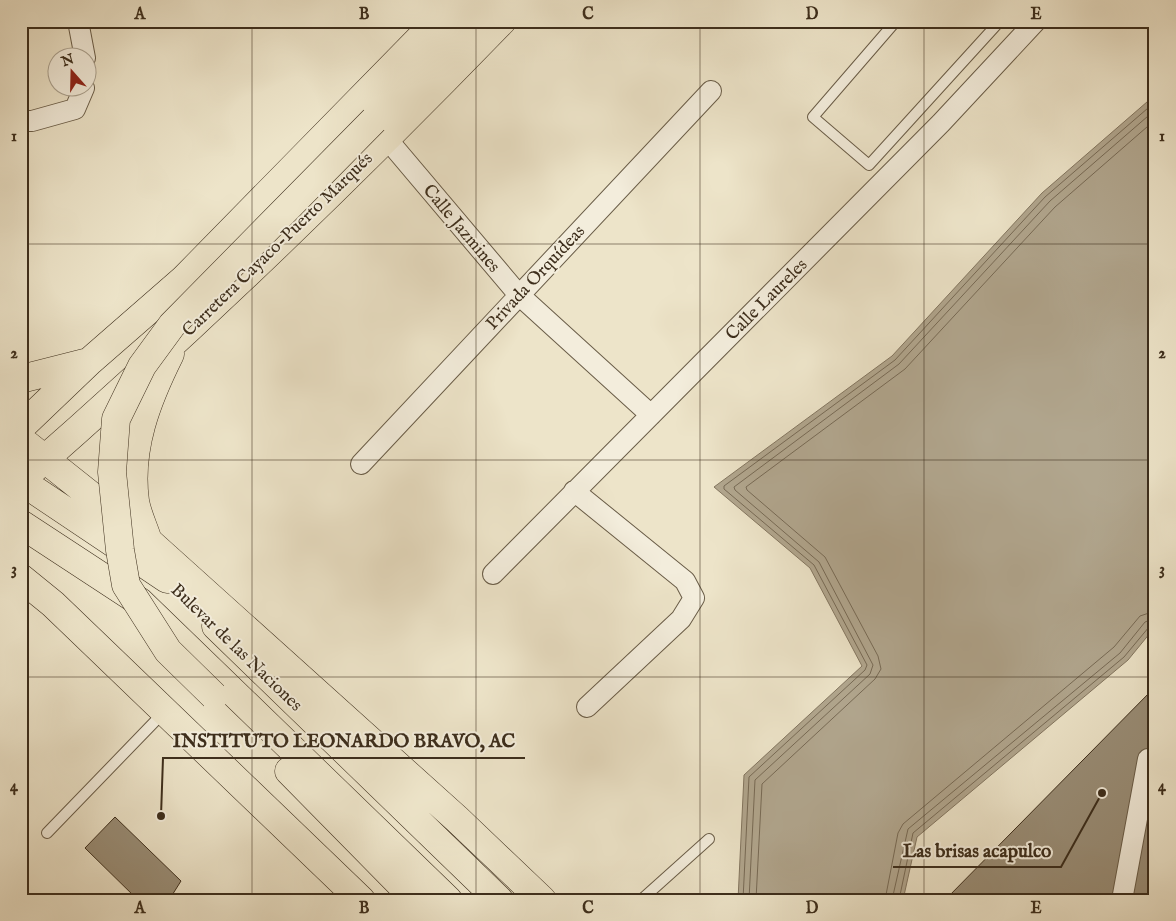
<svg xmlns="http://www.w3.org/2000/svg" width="1176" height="921" font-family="'IM FELL English',serif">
  <rect width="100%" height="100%" fill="#ede4c9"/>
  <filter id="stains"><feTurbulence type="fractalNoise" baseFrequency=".004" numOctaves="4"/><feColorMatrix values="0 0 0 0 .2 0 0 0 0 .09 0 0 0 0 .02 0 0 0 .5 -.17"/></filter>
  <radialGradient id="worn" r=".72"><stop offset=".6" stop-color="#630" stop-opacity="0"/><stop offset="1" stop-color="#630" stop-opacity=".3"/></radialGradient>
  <!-- water -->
  <path fill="#b1a68e" stroke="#837660" d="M 1155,95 L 1155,627 L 1128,660 L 917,837 L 903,900 L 738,900 L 744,775 L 862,666 L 810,568 L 714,487 L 892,356 L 1042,193 Z"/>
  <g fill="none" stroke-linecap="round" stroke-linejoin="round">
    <!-- shore -->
    <path stroke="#776a55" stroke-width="1" d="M 743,900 L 749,777 L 865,670 L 867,665 L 814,565 L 724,489 L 724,486 L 895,360 L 1045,197 L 1155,102
      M 749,900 L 755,780 L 870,674 L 873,665 L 819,562 L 735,490 L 734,487 L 899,364 L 1050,201 L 1155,110
      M 756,900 L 762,784 L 875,679 L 881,669 L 878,656 L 825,557 L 747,490 L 746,487 L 905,369 L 1055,207 L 1155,120
      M 885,900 L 898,833 L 903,824 L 1114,647 L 1140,616 L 1155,611
      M 892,900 L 908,829 L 1120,653 L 1145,622 L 1155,618
      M 899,900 L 913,833 L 1124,657 L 1149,627 L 1155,625"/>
  </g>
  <!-- building -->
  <path fill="#998d76" stroke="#3d2e1c" d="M 1155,687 L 1155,900 L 945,900 Z
    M 115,817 L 181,881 L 169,900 L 138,900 L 85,848 Z"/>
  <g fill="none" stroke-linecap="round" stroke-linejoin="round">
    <defs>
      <path id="lane" d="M 896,21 L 813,117 L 869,165 L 1000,21
        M 47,833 L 164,712
        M 641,900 L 709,839"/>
      <path id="street" d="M 78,21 L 85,58
        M 21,121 L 32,121 L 75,109 L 84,88
        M 387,139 L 518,294 L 651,415
        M 361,464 L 711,91
        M 574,491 L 685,581 L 694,598 L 681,619 L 587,707
        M 493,574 L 941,123 L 1036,21
        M 1122,900 L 1148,759 L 1155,760"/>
      <path id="primary" d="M 374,120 L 472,21
        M 21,379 L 88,362
        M 21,427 L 90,361 L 184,279 L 437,21
        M 21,440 L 148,541 L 457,819 L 542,900
        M 21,480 C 188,334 348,180 502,21
        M 21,481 L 167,579
        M 21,524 L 140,602 L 448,900
        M 148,541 C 144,528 137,514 135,501 C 128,448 147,400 170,354
        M 21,578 L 53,604 L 361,900
        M 216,626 L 499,900
        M 289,771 L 416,900"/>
    </defs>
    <!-- lane casing -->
    <use href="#lane" stroke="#695c47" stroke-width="12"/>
    <!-- street casing -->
    <use href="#street" stroke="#695c47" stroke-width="22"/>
    <!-- primary casing -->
    <use href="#primary" stroke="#3d2e1c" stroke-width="29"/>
    <!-- lane -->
    <use href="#lane" stroke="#f3eddc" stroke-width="10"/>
    <!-- street -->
    <use href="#street" stroke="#f3eddc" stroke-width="20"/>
    <!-- primary -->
    <use href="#primary" stroke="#ede4c9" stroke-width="28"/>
    <defs>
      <path id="primary-bridge" d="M 214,696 L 168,651 L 126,585 L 120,550 L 112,472 L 116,419 L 142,366 L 172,325 L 374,120"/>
    </defs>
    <!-- primary-bridge casing -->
    <use href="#primary-bridge" stroke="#3d2e1c" stroke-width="29" stroke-linecap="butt"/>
    <!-- primary-bridge -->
    <use href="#primary-bridge" stroke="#ede4c9" stroke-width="28"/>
  </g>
  <!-- grid -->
  <path fill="none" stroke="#3d2e1c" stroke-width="1" stroke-opacity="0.55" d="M 252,21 L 252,900M 476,21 L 476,900M 700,21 L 700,900M 924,21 L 924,900M 21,244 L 1155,244M 21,460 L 1155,460M 21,677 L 1155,677"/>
  <g text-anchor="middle" stroke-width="4" stroke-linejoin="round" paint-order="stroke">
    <!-- street labels -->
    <g font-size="18" fill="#3d2e1c" stroke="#f3eddc">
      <text transform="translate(462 228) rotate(50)" y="6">Calle Jazmines</text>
      <text transform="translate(277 244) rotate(-44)" y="6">Carretera Cayaco-Puerto Marqués</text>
      <text transform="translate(535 277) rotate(-47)" y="6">Privada Orquídeas</text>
      <text transform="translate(766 299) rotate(-45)" y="6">Calle Laureles</text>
      <text transform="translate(237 647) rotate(44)" y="6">Bulevar de las Naciones</text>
    </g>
  </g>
  <!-- callouts -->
  <path fill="none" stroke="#3d2e1c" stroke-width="2" d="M161 816L163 758H525M1102 793L1061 867H893"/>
  <g fill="#3d2e1c" stroke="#f3eddc" stroke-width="2">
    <circle cx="161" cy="816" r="5"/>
    <circle cx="1102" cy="793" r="5"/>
  </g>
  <g font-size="19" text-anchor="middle" font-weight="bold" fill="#3d2e1c" stroke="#f3eddc" stroke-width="4" stroke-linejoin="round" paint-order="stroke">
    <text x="344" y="747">INSTITUTO LEONARDO BRAVO, AC</text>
    <text x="977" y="857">Las brisas acapulco</text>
  </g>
  <!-- margin -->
  <rect width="1176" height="921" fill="none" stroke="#ede4c9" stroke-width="55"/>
  <!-- north arrow -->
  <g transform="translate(72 72) rotate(340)"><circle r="24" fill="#f3eddc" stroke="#aaa18f"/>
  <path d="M0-4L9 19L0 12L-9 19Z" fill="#8f2418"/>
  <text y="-8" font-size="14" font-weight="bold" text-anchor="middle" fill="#3d2e1c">N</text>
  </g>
  <rect x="28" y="28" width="1120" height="866" fill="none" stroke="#3d2e1c" stroke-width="2"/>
  <g font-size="16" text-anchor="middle" font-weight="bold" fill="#3d2e1c">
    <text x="140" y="19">A</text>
    <text x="364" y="19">B</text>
    <text x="588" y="19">C</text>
    <text x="812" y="19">D</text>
    <text x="1036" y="19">E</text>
    <text x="14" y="141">1</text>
    <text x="1162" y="141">1</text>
    <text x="14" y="358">2</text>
    <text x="1162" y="358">2</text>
    <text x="14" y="574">3</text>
    <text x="1162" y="574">3</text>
    <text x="14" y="791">4</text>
    <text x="1162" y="791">4</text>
    <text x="140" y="913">A</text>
    <text x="364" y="913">B</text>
    <text x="588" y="913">C</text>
    <text x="812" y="913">D</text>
    <text x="1036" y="913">E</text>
  </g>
  <rect width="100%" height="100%" filter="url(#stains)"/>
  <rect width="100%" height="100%" fill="url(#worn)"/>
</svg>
